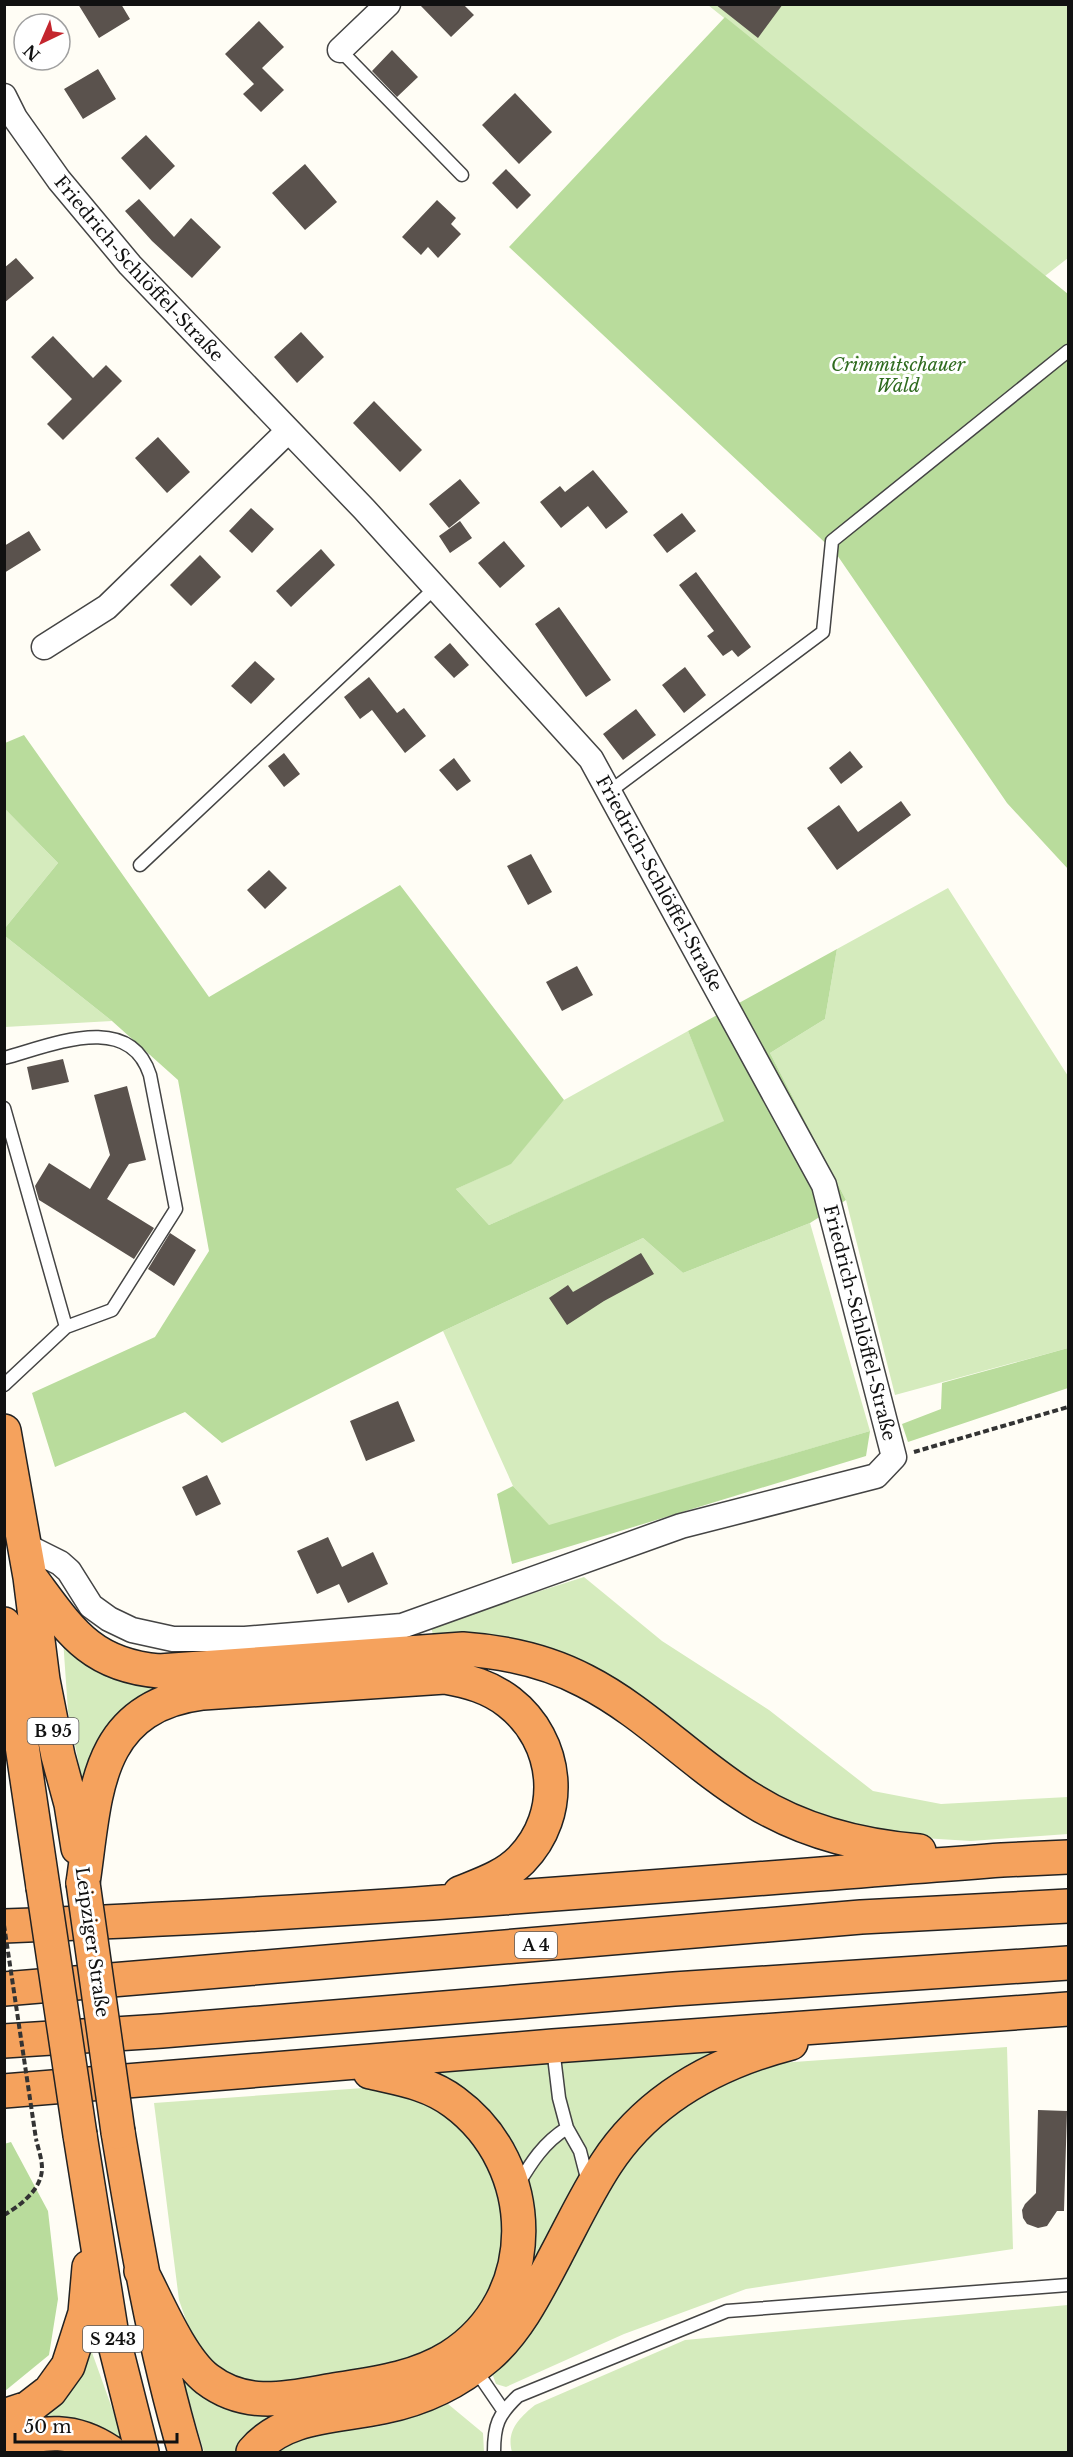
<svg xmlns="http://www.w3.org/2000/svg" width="1073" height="2457" font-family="'Libre Baskerville',serif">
  <rect width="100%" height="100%" fill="#fffdf5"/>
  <!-- green -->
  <path fill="#d5ebbd" d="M 708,5 L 1068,5 L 1068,258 L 1045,276 Z
    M 5,809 L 58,863 L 5,928 Z
    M 948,888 L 1068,1076 L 1068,1348 L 895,1395 L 846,1200 L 770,1053 L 825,1019 L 837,949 Z
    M 5,936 L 112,1021 L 5,1027 Z
    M 688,1031 L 725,1121 L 489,1225 L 456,1189 L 511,1163 L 564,1100 Z
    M 810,1223 L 870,1431 L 549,1526 L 513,1486 L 443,1331 L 643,1238 L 683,1273 Z
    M 584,1577 L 662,1641 L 769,1710 L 873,1791 L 941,1804 L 1068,1797 L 1068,1834 L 971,1841 L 874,1835 L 804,1813 L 736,1773 L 608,1675 L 518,1640 L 433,1635 L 431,1626 Z
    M 63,1639 L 163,1683 L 87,1782 L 82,1779 L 68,1711 Z
    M 718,2043 L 721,2052 L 533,2271 L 528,2270 L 532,2197 L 515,2145 L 467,2092 L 429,2076 L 429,2067 Z
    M 1007,2047 L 1013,2249 L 746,2289 L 624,2334 L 506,2387 L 496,2384 L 492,2373 L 512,2353 L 550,2302 L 595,2211 L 636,2148 L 677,2107 L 738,2066 Z
    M 392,2086 L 435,2099 L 499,2170 L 509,2251 L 474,2321 L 436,2350 L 394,2367 L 282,2388 L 227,2377 L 195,2346 L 179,2300 L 154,2103 Z
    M 1068,2305 L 1068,2452 L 512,2452 C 506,2431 519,2418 535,2405 L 685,2340 Z
    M 90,2347 L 126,2447 L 31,2418 Z
    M 182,2377 L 294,2411 L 242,2452 L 204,2452 Z
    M 448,2404 L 483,2433 L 484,2452 L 278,2452 C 308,2427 354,2433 390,2424 C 410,2419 429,2411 448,2404 Z"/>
  <!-- forest -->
  <path fill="#b9dc9c" d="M 725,17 L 1068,294 L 1068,869 L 1007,803 L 835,552 L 509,247 Z
    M 24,735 L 209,997 L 400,885 L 564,1100 L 511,1164 L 456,1189 L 489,1225 L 724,1121 L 688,1031 L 837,949 L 825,1019 L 770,1053 L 846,1200 L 810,1223 L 683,1273 L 643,1238 L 443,1331 L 222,1443 L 185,1412 L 55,1467 L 32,1393 L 155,1337 L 209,1251 L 178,1080 L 112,1021 L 5,936 L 5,928 L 58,863 L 5,809 L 5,743 Z
    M 1068,1348 L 1068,1388 L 908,1442 L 902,1424 L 941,1409 L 942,1383 Z
    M 870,1431 L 866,1456 L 512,1564 L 497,1494 L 513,1486 L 549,1525 Z
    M 11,2142 L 48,2211 L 58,2299 L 49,2355 L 5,2391 L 4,2144 Z"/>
  <!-- building -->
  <path fill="#5a524d" d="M 78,4 L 121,4 L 130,19 L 99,38 Z
    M 419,4 L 463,4 L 474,15 L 451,37 Z
    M 715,4 L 783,4 L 758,38 Z
    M 259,21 L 284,47 L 262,68 L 284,90 L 261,112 L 243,94 L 254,84 L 225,54 Z
    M 392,50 L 418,77 L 397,97 L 372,71 Z
    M 98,69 L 116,99 L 83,119 L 64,89 Z
    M 515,93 L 552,132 L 519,164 L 482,125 Z
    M 146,135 L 175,166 L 150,190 L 121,158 Z
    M 305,164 L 337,202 L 305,230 L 272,193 Z
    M 506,169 L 531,195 L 517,209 L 492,183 Z
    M 139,199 L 174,237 L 191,218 L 221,247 L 192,278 L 152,241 L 125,211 Z
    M 437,200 L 456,218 L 451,224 L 461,234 L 438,258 L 428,247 L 421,255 L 402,237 Z
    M 16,258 L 34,278 L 4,303 L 4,268 Z
    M 301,332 L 324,357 L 297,383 L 274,357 Z
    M 53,336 L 93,378 L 106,365 L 122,381 L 63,440 L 47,424 L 72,399 L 31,357 Z
    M 374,401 L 422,450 L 400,472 L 353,423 Z
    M 158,437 L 190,472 L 167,493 L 135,458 Z
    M 593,470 L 628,512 L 606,529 L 588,506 L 561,528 L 540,502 L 560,486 L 565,492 Z
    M 460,479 L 480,503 L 449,528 L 429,504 Z
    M 251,508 L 274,529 L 252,553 L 229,531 Z
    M 682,513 L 696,531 L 667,553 L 653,535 Z
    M 460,521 L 472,538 L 450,553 L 439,536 Z
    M 29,531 L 41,550 L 4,573 L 4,546 Z
    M 504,541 L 525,566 L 500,588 L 478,563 Z
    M 321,549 L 335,565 L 291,607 L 276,591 Z
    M 200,555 L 221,577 L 191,606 L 170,585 Z
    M 696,572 L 751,647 L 738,657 L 732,650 L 723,656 L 707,636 L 714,631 L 679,585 Z
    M 559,607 L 611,680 L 586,697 L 535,624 Z
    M 450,643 L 469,665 L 454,678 L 434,657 Z
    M 255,661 L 275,679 L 251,704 L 231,686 Z
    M 685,667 L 706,695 L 684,713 L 662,685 Z
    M 369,677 L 397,713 L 404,708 L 426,736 L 405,753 L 372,710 L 360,719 L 344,697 Z
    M 636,709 L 656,735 L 623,760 L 603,734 Z
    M 850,751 L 863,767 L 841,784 L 829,768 Z
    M 284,753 L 300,774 L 284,787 L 268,766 Z
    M 454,758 L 471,781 L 457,791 L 439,770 Z
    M 901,801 L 911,815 L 837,870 L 807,828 L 839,805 L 858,832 Z
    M 531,854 L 552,892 L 528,905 L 507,866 Z
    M 269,870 L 287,888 L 265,909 L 247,890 Z
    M 577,966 L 593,995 L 562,1011 L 546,982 Z
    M 63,1059 L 69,1082 L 32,1090 L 27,1067 Z
    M 127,1086 L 146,1160 L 129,1164 L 107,1199 L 154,1228 L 134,1259 L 39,1200 L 35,1186 L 49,1163 L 90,1189 L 110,1155 L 94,1095 Z
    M 170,1233 L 196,1250 L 174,1286 L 148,1269 Z
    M 641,1253 L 654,1274 L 604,1301 L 567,1325 L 549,1298 L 568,1285 L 573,1292 Z
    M 398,1401 L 415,1441 L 366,1461 L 350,1421 Z
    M 207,1475 L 221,1504 L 196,1516 L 182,1487 Z
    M 328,1537 L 342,1567 L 373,1552 L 388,1584 L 348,1603 L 339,1584 L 317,1594 L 297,1551 Z
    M 1038,2110 L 1067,2111 L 1064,2211 L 1057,2211 L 1047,2226 L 1038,2228 L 1027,2224 L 1023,2218 L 1022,2210 L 1025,2204 L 1036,2193 Z"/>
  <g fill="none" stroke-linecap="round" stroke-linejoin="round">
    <defs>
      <path id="lane" d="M 340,50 L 462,175
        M 609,792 L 823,632 L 832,541 L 1068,351
        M 140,865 L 435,588
        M 4,1058 C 50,1046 129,1010 150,1075 L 176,1209 L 112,1310 L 66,1327
        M 4,1108 L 66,1327 L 4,1385
        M 567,2128 L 580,2151 L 588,2182
        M 517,2186 C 531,2163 543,2143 567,2128 L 559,2098 L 553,2048
        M 475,2369 L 503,2410
        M 494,2452 C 494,2425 498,2415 518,2396 L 727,2311 L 1068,2285"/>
      <g id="street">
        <path d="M 340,50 L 388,4"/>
        <path id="s1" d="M 4,96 L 15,118 L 59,180 L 130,265 L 364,509 L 591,759 L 824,1185 L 894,1457 L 876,1476 L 681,1526 L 402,1626 L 245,1639 L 173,1639 L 132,1630 L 109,1619 L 91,1606 L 69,1571 L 60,1563 L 24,1545"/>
        <path d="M 44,647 L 107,607 L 288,431"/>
      </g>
      <path id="highway" d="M 4,1431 L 30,1577 L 43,1680 L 58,1756 L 71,1804 L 78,1848
        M 30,1577 C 69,1629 89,1665 159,1671 L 463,1649 C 506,1652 547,1661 585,1681 C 646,1712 694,1765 752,1800 C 803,1832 860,1846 919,1851
        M 4,1624 L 43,1887
        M 83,1883 C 96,1796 93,1707 203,1693 L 445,1677 C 468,1681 490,1687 509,1702 C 559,1741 566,1814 521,1860 C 504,1877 482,1884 460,1893
        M 4,1926 C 337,1914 670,1885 1002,1860 L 1068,1857
        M 4,1989 L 861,1917 L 1068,1906
        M 4,2041 L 162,2031 L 674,1989 L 1068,1963
        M 4,2091 L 553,2046 L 1068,2009
        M 118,2132 C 136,2240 154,2347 185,2452
        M 80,2135 L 111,2329 L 142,2452
        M 141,2271 C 157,2301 180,2358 207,2379 C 245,2408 284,2399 328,2391 C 370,2384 413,2380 450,2357 C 542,2299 540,2165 454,2102 C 429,2083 400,2079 370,2072
        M 4,2416 L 28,2408 L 50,2391 L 68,2366 L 85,2313 L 89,2267
        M 4,2441 C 45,2432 73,2427 110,2452
        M 253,2452 C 285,2414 338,2417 383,2407 C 422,2399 457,2383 488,2356 C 518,2330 537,2291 556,2255 C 572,2225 587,2193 606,2164 C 649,2098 718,2062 791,2043"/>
    </defs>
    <!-- lane casing -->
    <use href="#lane" stroke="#444" stroke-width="15"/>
    <!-- street casing -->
    <use href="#street" stroke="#444" stroke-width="27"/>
    <!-- highway casing -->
    <use href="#highway" stroke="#222" stroke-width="36"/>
    <!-- path -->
    <path stroke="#333" stroke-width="4" stroke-dasharray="6 3" stroke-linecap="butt" d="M 914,1452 L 1068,1407
      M 4,2215 C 21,2205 42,2189 42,2168 C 42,2159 38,2148 36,2139"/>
    <!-- lane -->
    <use href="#lane" stroke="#fff" stroke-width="12"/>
    <!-- street -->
    <use href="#street" stroke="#fff" stroke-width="24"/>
    <!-- highway -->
    <use href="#highway" stroke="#f5a25d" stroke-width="33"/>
    <defs>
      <path id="highway-bridge" d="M 83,1883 L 118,2132
        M 43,1887 L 80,2135"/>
    </defs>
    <!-- highway-bridge casing -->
    <use href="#highway-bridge" stroke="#222" stroke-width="36" stroke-linecap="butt"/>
    <!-- path-bridge -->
    <path stroke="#333" stroke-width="4" stroke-dasharray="6 3" stroke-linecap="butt" d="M 4,1925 L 36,2139"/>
    <!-- highway-bridge -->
    <use href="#highway-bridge" stroke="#f5a25d" stroke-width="33"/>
  </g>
  <g text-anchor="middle" stroke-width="6" stroke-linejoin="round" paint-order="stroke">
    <!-- shield labels -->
    <g fill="#fff" stroke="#585858" stroke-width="1.5">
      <rect x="27.5" y="1718" width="51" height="26" rx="4.5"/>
      <rect x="515" y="1932" width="42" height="26" rx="4.5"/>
      <rect x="83" y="2326" width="60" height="26" rx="4.5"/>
    </g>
    <g font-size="16" font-weight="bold" fill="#111">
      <text x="53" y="1737">B 95</text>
      <text x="536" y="1951">A 4</text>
      <text x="113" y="2345">S 243</text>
    </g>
    <!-- street labels -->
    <g font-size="18" fill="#111" stroke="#fff">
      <text dy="6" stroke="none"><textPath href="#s1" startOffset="220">Friedrich-Schlöffel-Straße</textPath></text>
      <text dy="6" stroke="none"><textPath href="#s1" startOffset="1029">Friedrich-Schlöffel-Straße</textPath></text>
      <text dy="6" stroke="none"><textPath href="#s1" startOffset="1515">Friedrich-Schlöffel-Straße</textPath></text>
      <text transform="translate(92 1942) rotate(82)" y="6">Leipziger Straße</text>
    </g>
    <!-- park labels -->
    <g font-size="18" font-style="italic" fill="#2f6b1f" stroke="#fff">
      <text x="898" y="371">Crimmitschauer<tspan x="898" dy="21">Wald</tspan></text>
    </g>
  </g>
  <!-- border -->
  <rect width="1073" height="2457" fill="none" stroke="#111111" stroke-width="12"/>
  <!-- north arrow -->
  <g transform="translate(42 42) rotate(224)"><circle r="28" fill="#ffffff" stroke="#a0a0a0" stroke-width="1.5"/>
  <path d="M0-4.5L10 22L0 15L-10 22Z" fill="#c4262e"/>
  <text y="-9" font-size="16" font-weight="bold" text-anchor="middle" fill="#111111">N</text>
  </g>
  <!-- scale -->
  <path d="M15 2433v9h162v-9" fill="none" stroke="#111111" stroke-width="3"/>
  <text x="24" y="2433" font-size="18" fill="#111111" stroke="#ffffff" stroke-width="4.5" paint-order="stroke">50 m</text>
</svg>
